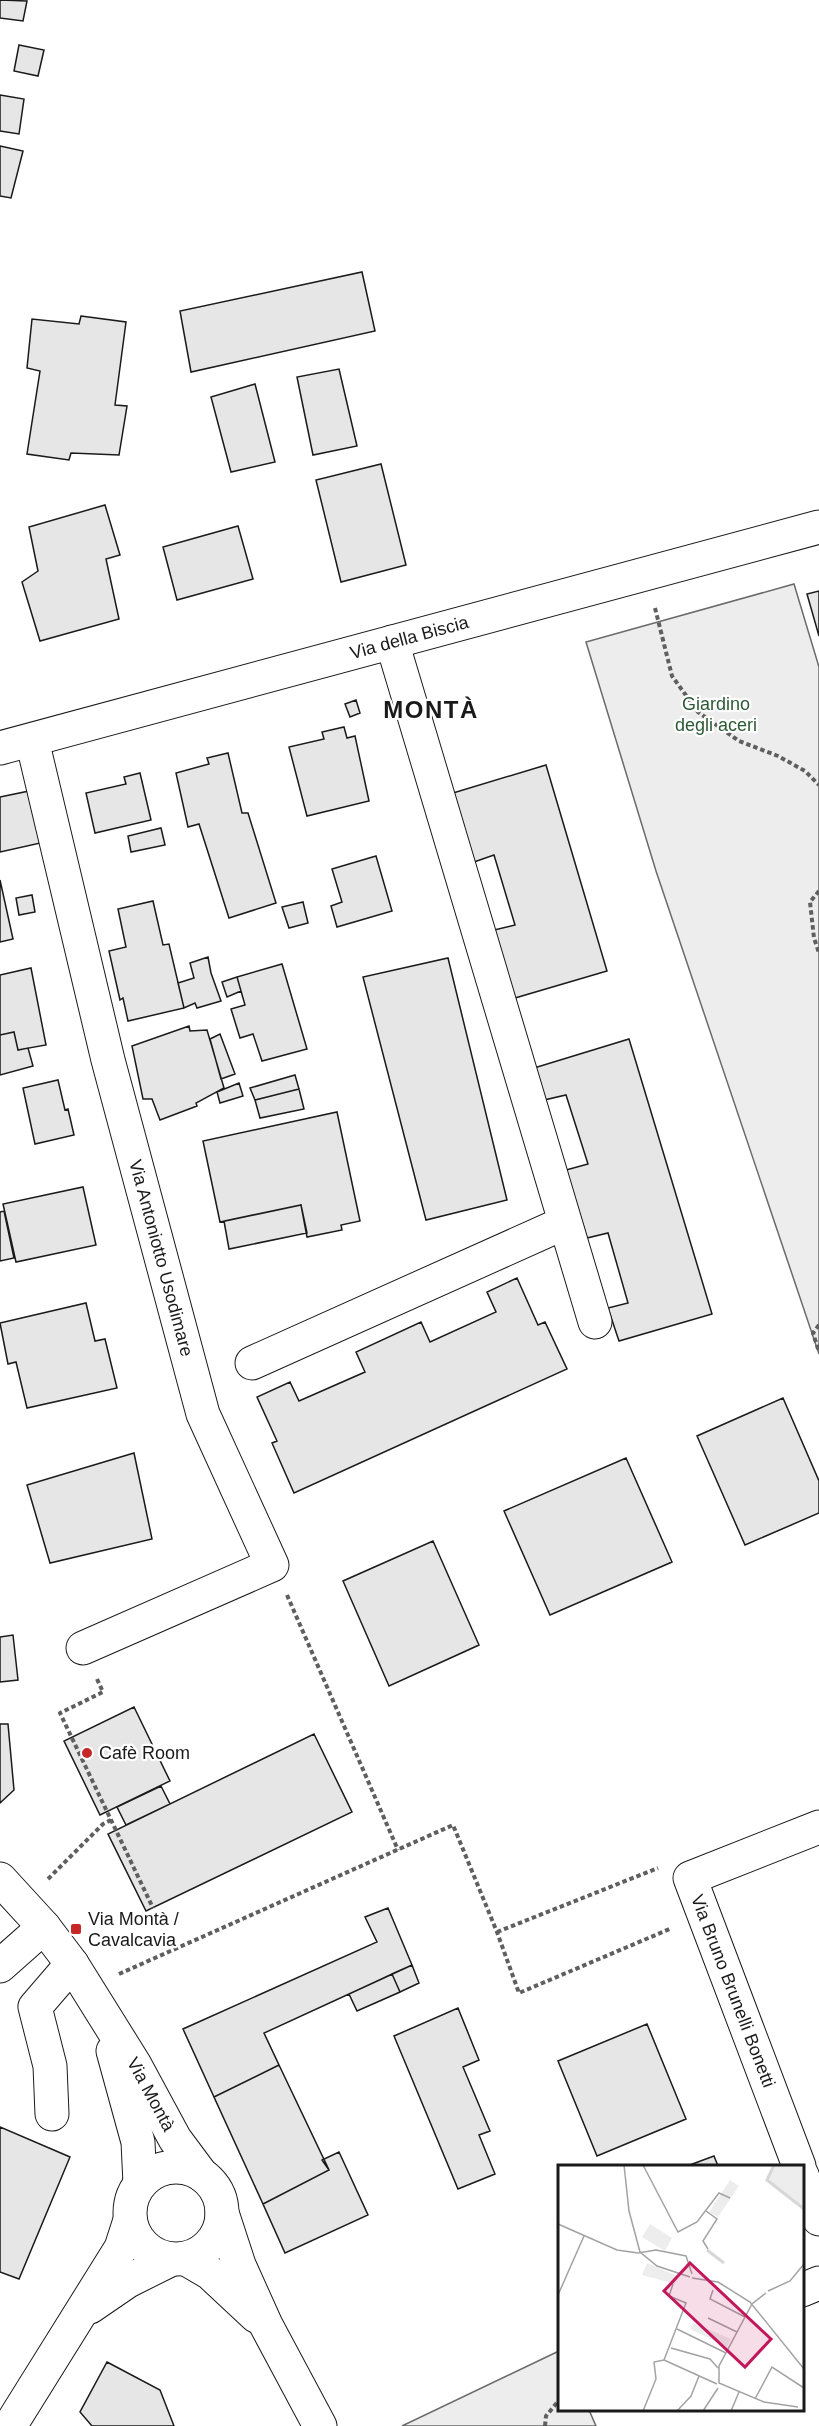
<svg xmlns="http://www.w3.org/2000/svg" width="819" height="2426" font-family="Helvetica,sans-serif">
  <rect width="100%" height="100%" fill="#fff"/>
  <!-- green -->
  <path fill="#ededed" stroke="#6a6a6a" stroke-width="1.5" d="M 794,584 L 819,667 L 819,1354 L 656,871 L 586,642 Z
    M 559,2351 L 560,2410 L 589,2410 L 596,2426 L 402,2426 Z"/>
  <!-- building -->
  <path fill="#e6e6e6" stroke="#1a1a1a" stroke-width="1.5" d="M 0,0 L 27,1 L 23,21 L 0,18 Z
    M 19,45 L 44,50 L 38,76 L 14,71 Z
    M 0,95 L 24,99 L 19,134 L 0,131 Z
    M 0,146 L 23,151 L 11,198 L 0,196 Z
    M 362,272 L 375,331 L 191,372 L 180,311 Z
    M 81,316 L 126,322 L 115,405 L 127,406 L 119,455 L 71,453 L 69,460 L 27,454 L 40,371 L 27,368 L 32,319 L 79,324 Z
    M 339,369 L 357,446 L 313,455 L 297,377 Z
    M 255,384 L 275,462 L 231,472 L 211,397 Z
    M 381,464 L 406,565 L 341,582 L 316,480 Z
    M 105,505 L 120,555 L 106,559 L 119,619 L 40,641 L 22,582 L 38,571 L 29,527 Z
    M 238,526 L 253,579 L 177,600 L 163,547 Z
    M 819,591 L 819,636 L 807,594 Z
    M 356,700 L 360,713 L 350,717 L 345,704 Z
    M 344,727 L 347,738 L 355,736 L 369,801 L 307,816 L 289,747 L 324,739 L 322,732 Z
    M 228,753 L 242,813 L 248,813 L 276,903 L 229,918 L 199,824 L 188,827 L 176,773 L 209,764 L 207,758 Z
    M 546,765 L 607,971 L 515,998 L 494,930 L 515,925 L 494,855 L 474,862 L 453,793 Z
    M 140,773 L 151,820 L 95,833 L 86,793 L 126,784 L 124,777 Z
    M 34,790 L 45,842 L 0,852 L 0,797 Z
    M 161,828 L 165,845 L 131,852 L 128,836 Z
    M 376,856 L 392,911 L 337,927 L 331,906 L 342,902 L 332,869 Z
    M 0,880 L 13,939 L 0,942 Z
    M 32,895 L 35,912 L 19,915 L 16,898 Z
    M 153,901 L 163,945 L 169,944 L 184,1008 L 128,1021 L 123,998 L 120,1000 L 109,951 L 126,947 L 118,909 Z
    M 303,902 L 308,923 L 289,928 L 282,907 Z
    M 208,957 L 211,973 L 221,1001 L 197,1008 L 195,1003 L 184,1008 L 178,983 L 194,978 L 190,963 Z
    M 448,958 L 507,1200 L 426,1220 L 363,977 Z
    M 282,964 L 307,1049 L 262,1061 L 253,1034 L 240,1038 L 231,1009 L 245,1005 L 237,977 Z
    M 31,968 L 46,1045 L 18,1050 L 14,1032 L 0,1035 L 0,975 Z
    M 237,977 L 241,991 L 227,997 L 222,982 Z
    M 189,1026 L 190,1031 L 207,1030 L 224,1088 L 196,1103 L 197,1106 L 160,1120 L 152,1099 L 143,1099 L 132,1046 Z
    M 14,1032 L 18,1050 L 28,1048 L 33,1066 L 0,1075 L 0,1035 Z
    M 220,1034 L 235,1074 L 221,1079 L 210,1039 Z
    M 629,1039 L 712,1314 L 619,1341 L 608,1308 L 628,1303 L 608,1233 L 587,1238 L 566,1170 L 588,1164 L 566,1095 L 544,1100 L 534,1068 Z
    M 295,1075 L 299,1089 L 255,1100 L 250,1088 Z
    M 58,1080 L 65,1110 L 68,1109 L 74,1135 L 35,1144 L 23,1088 Z
    M 239,1083 L 243,1096 L 220,1103 L 217,1092 Z
    M 299,1089 L 304,1109 L 260,1118 L 255,1100 Z
    M 337,1112 L 360,1221 L 341,1225 L 342,1230 L 307,1237 L 301,1205 L 220,1222 L 203,1141 Z
    M 83,1187 L 96,1245 L 16,1262 L 3,1204 Z
    M 301,1205 L 307,1233 L 229,1249 L 224,1221 Z
    M 4,1211 L 14,1258 L 0,1261 L 0,1212 Z
    M 517,1278 L 538,1325 L 545,1322 L 567,1369 L 294,1493 L 272,1443 L 277,1441 L 257,1397 L 290,1382 L 299,1401 L 365,1372 L 356,1352 L 421,1322 L 430,1342 L 496,1312 L 487,1292 Z
    M 86,1303 L 95,1341 L 105,1339 L 117,1388 L 27,1408 L 16,1362 L 8,1364 L 0,1323 Z
    M 783,1398 L 819,1481 L 819,1513 L 745,1545 L 697,1436 Z
    M 134,1453 L 152,1539 L 50,1563 L 27,1485 Z
    M 626,1458 L 672,1562 L 550,1615 L 504,1511 Z
    M 433,1541 L 479,1645 L 389,1686 L 343,1581 Z
    M 13,1635 L 18,1680 L 0,1682 L 0,1637 Z
    M 134,1707 L 170,1781 L 100,1815 L 64,1741 Z
    M 0,1724 L 8,1724 L 14,1790 L 0,1803 Z
    M 314,1734 L 352,1812 L 146,1911 L 108,1834 Z
    M 161,1786 L 170,1804 L 126,1825 L 117,1807 Z
    M 388,1908 L 412,1965 L 264,2033 L 279,2065 L 214,2097 L 183,2029 L 377,1942 L 365,1917 Z
    M 412,1965 L 419,1983 L 400,1992 L 392,1974 Z
    M 392,1974 L 400,1992 L 357,2011 L 349,1994 Z
    M 458,2008 L 479,2060 L 463,2067 L 490,2131 L 479,2135 L 495,2174 L 458,2189 L 394,2036 Z
    M 647,2024 L 686,2119 L 597,2156 L 558,2061 Z
    M 279,2065 L 329,2170 L 263,2204 L 214,2097 Z
    M 0,2127 L 70,2157 L 19,2279 L 0,2272 Z
    M 339,2152 L 368,2215 L 285,2253 L 263,2204 L 329,2170 L 322,2160 Z
    M 714,2156 L 718,2166 L 687,2166 Z
    M 107,2362 L 160,2390 L 174,2426 L 92,2426 L 80,2412 Z"/>
  <g fill="none" stroke-linecap="round" stroke-linejoin="round">
    <defs>
      <g id="minor">
        <path d="M 392,642 L 595,1322"/>
        <path id="s1" d="M 32,740 L 108,1060 L 203,1414 L 272,1565 L 83,1648"/>
        <path id="s2" d="M 0,748 L 819,527"/>
        <path d="M 252,1363 L 564,1223"/>
        <path d="M 0,1966 L 44,1927"/>
        <path d="M 52,2114 L 50,2066 L 35,2007 L 72,1964"/>
        <path d="M 799,2166 L 690,1878 L 819,1827"/>
        <path d="M 802,2175 L 819,2219"/>
        <path d="M 802,2290 L 819,2283"/>
        <path d="M 90,2307 L 128,2281 L 170,2260"/>
        <path d="M 10,2426 L 121,2248 L 130,2220"/>
      </g>
      <g id="major">
        <path id="s3" d="M 0,1879 L 44,1927 L 72,1964 L 135,2065 L 175,2139 L 201,2174"/>
        <path d="M 113,2051 L 138,2142 L 140,2184"/>
        <circle cx="176" cy="2213" r="46"/>
        <path d="M 222,2213 L 239,2265 L 266,2325 L 320,2426"/>
        <path d="M 186,2259 L 210,2273 L 256,2316"/>
      </g>
    </defs>
    <!-- minor casing -->
    <use href="#minor" stroke="#1a1a1a" stroke-width="35"/>
    <!-- major casing -->
    <use href="#major" stroke="#1a1a1a" stroke-width="35"/>
    <!-- path -->
    <path stroke="#5f5f5f" stroke-width="4" stroke-dasharray="4.5 3" stroke-linecap="butt" d="M 655,608 L 672,676 L 698,712 L 739,741 L 778,756 L 805,771 L 819,785
      M 819,891 L 810,902 L 814,938 L 819,953
      M 819,1325 L 813,1333 L 819,1352
      M 287,1595 L 398,1850
      M 97,1679 L 103,1692 L 60,1713 L 153,1908
      M 48,1879 L 103,1824 L 111,1820
      M 497,1932 L 658,1868
      M 119,1974 L 453,1825 L 497,1932 L 519,1993 L 672,1928
      M 545,2426 L 546,2416 L 560,2399"/>
    <!-- minor -->
    <use href="#minor" stroke="#fff" stroke-width="33"/>
    <!-- major -->
    <use href="#major" stroke="#fff" stroke-width="33"/>
  </g>
  <!-- markers -->
  <g fill="#c62828" stroke="#fff" stroke-width="2">
    <circle cx="87" cy="1753" r="6"/>
    <rect x="70" y="1923" width="12" height="12" rx="3"/>
  </g>
  <g text-anchor="middle" stroke-width="4.5" stroke-linejoin="round" paint-order="stroke">
    <!-- street labels -->
    <g font-size="18" fill="#1a1a1a" stroke="#fff">
      <text dy="6" stroke="none"><textPath href="#s2" startOffset="424">Via della Biscia</textPath></text>
      <text dy="6" stroke="none"><textPath href="#s1" startOffset="534">Via Antoniotto Usodimare</textPath></text>
      <text transform="translate(733 1991) rotate(69)" y="6">Via Bruno Brunelli Bonetti</text>
      <text dy="6" stroke="none"><textPath href="#s3" startOffset="264">Via Montà</textPath></text>
    </g>
    <!-- park labels -->
    <g font-size="18" fill="#2b5a34" stroke="#fff">
      <text x="716" y="710">Giardino<tspan x="716" dy="21">degli aceri</tspan></text>
    </g>
    <!-- poi labels -->
    <g font-size="18" fill="#1a1a1a" stroke="#fff" text-anchor="start">
      <text x="99" y="1759">Cafè Room</text>
      <text x="88" y="1925">Via Montà /<tspan x="88" dy="21">Cavalcavia</tspan></text>
    </g>
    <!-- district labels -->
    <g font-size="24" font-weight="bold" letter-spacing="1.5" fill="#1a1a1a" stroke="#fff">
      <text x="431" y="718">MONTÀ</text>
    </g>
  </g>
  <!-- overview -->
  <g transform="translate(558 2165)">
    <rect width="246" height="246" fill="#fff"/>
    <path d="M 216,0 L 246,0 L 246,45 L 210,17 ZM 172,15 L 181,21 L 160,52 L 151,47 ZM 92,59 L 114,73 L 107,86 L 84,72 ZM 89,98 L 119,111 L 117,119 L 84,110 ZM 135,158 L 173,174 L 169,182 L 132,164 Z" fill="#ededed"/>
    <path fill="none" stroke="#d7d7d7" stroke-width="3" d="M 216,0 L 209,15 L 246,44M 149,85 L 166,98"/>
    <path fill="none" stroke="#a3a3a3" stroke-width="1.5" d="M 66,0 L 71,46 L 82,87 L 99,101 L 132,112M 85,0 L 120,67 L 139,57 L 161,28 L 172,33M 148,46 L 159,54 L 145,76 L 150,84M 0,59 L 59,85 L 80,88 L 98,85 L 128,91 L 134,109M 134,113 L 160,117 L 192,137 L 246,204M 155,125 L 152,134 L 187,152M 210,126 L 232,116 L 246,99M 208,128 L 194,139 L 161,201 L 161,218 L 206,237 L 240,242M 0,130 L 26,71M 150,153 L 179,167M 119,164 L 168,188M 113,183 L 152,194 L 160,203M 106,195 L 128,138 L 111,131 L 115,119M 106,195 L 159,219M 197,234 L 214,202 L 246,223M 85,246 L 98,214 L 96,197 L 106,195M 119,246 L 133,231 L 141,211M 145,246 L 160,223M 173,246 L 181,227"/>
    <path fill="#c2185b" fill-opacity="0.15" stroke="#c2185b" stroke-width="3" d="M 132,98 L 213,174 L 187,202 L 106,126 Z"/>
    <rect width="246" height="246" fill="none" stroke="#1a1a1a" stroke-width="3"/>
  </g>
</svg>
